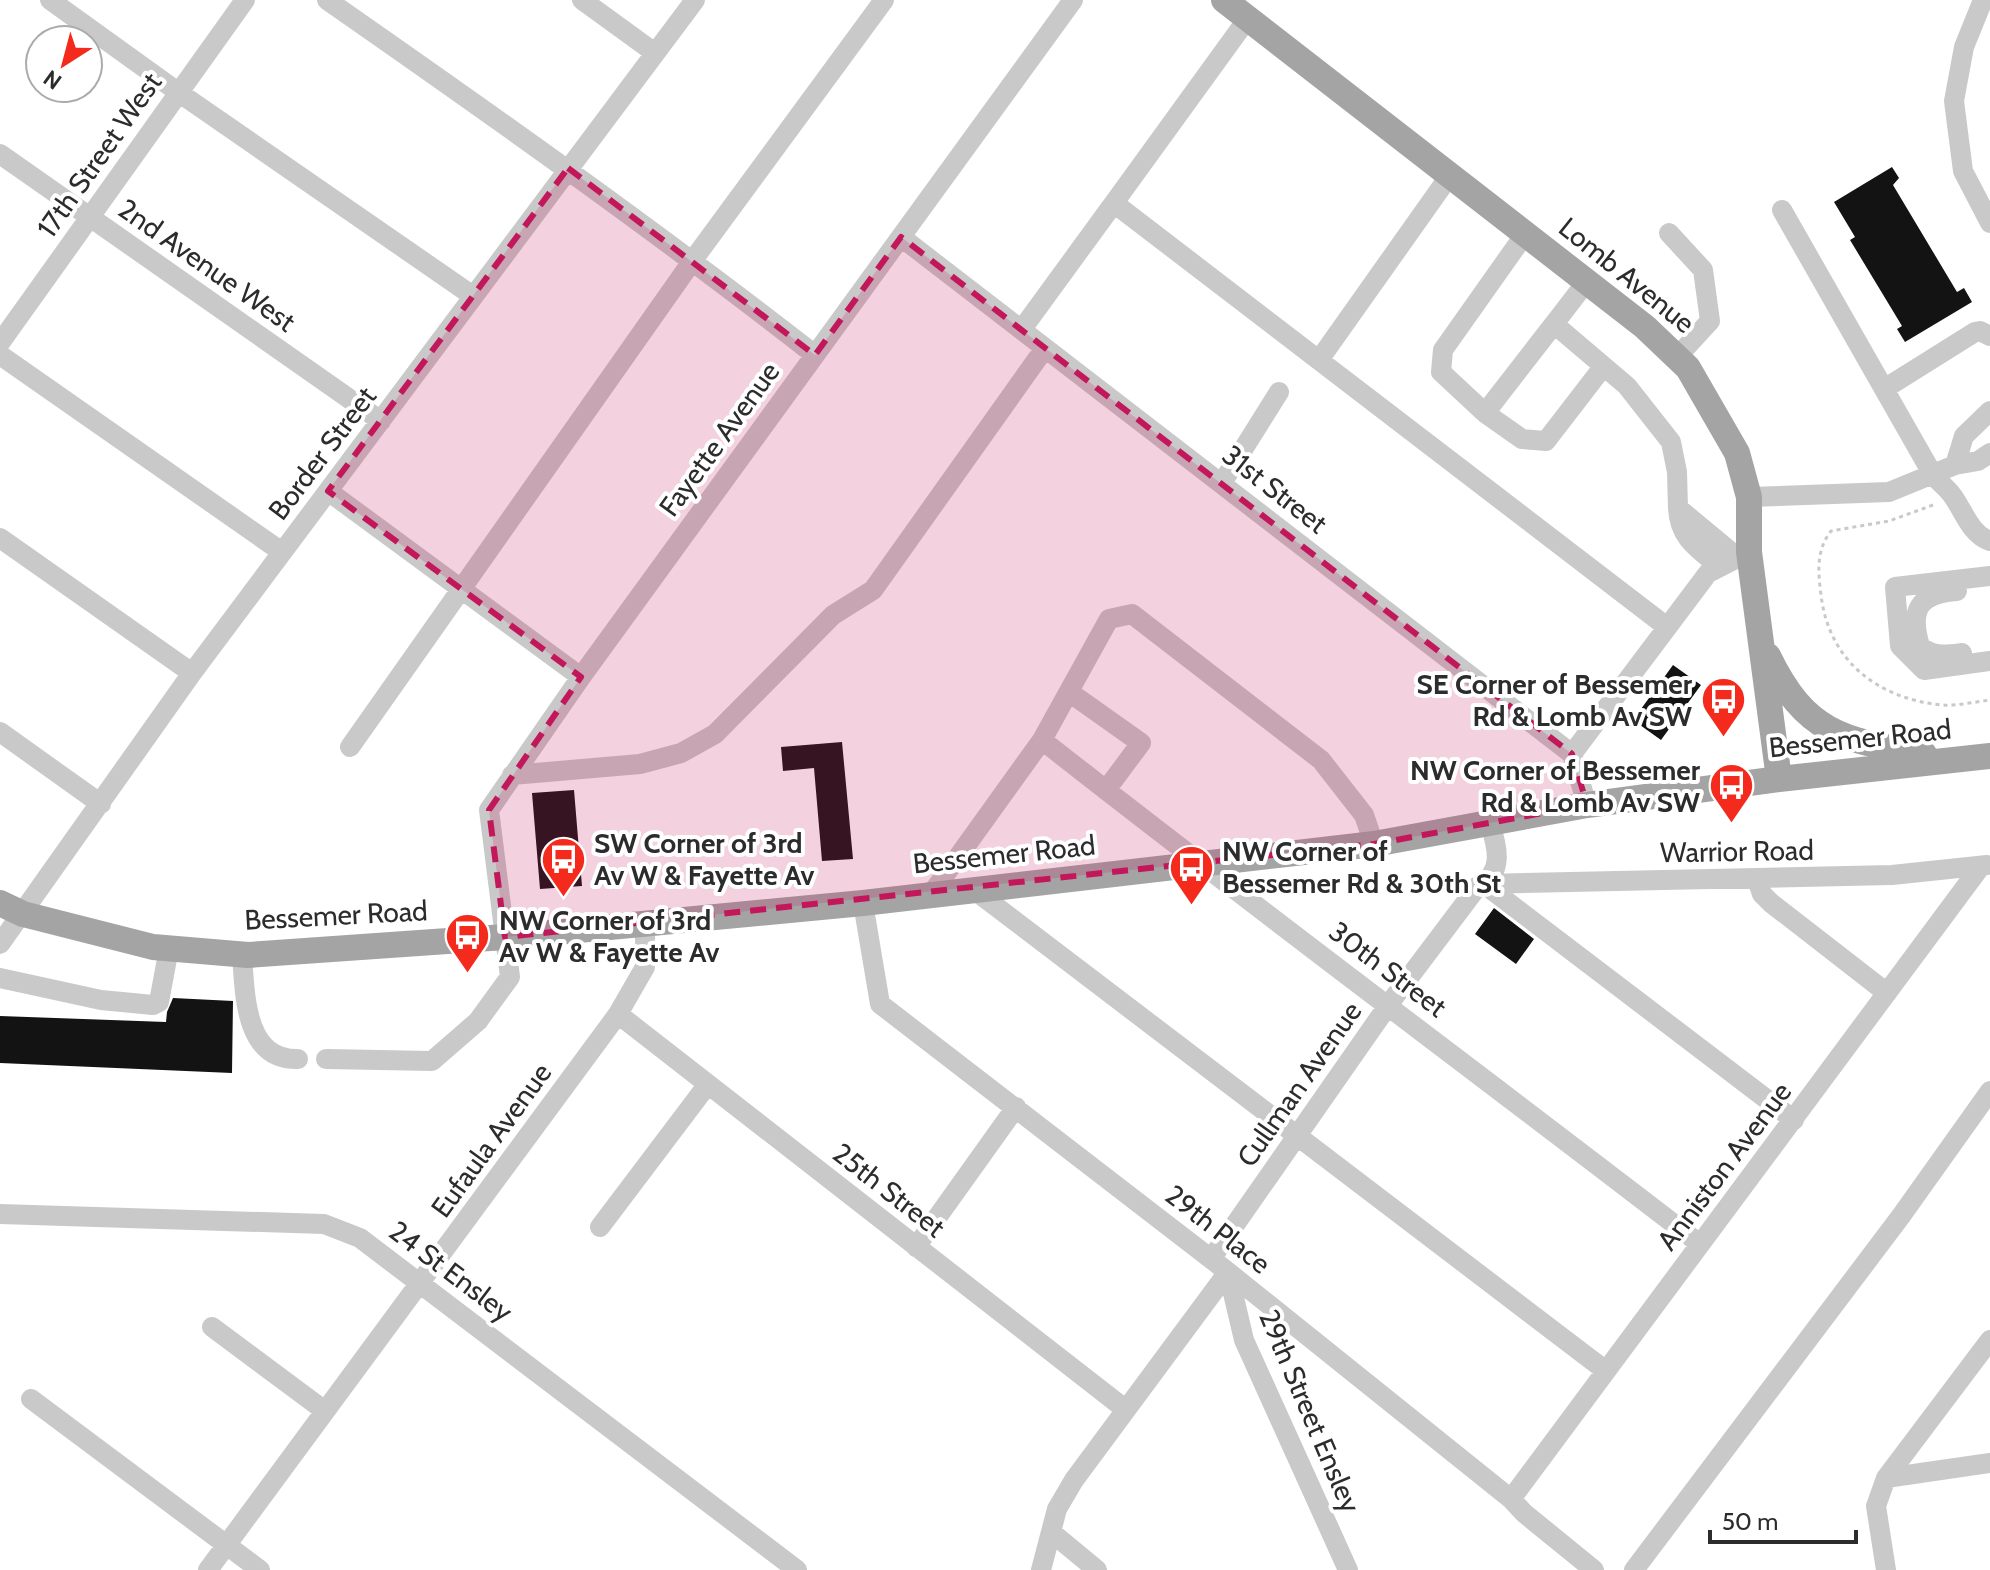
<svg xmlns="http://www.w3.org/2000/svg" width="1990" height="1570" font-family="Cabin,sans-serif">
  <rect width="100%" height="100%" fill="#fff"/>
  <!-- building -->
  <path fill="#131313" d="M 1892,167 L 1899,178 L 1893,185 L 1957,292 L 1964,288 L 1972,302 L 1905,342 L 1897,329 L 1902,326 L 1850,240 L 1855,237 L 1834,202 Z
    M 1673,665 L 1701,685 L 1661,740 L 1633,720 Z
    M 842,742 L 853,859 L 822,861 L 814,768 L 783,771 L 781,747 Z
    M 574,790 L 582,886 L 540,889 L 532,793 Z
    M 1494,908 L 1534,939 L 1516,964 L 1475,934 Z
    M 173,998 L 233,1001 L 232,1073 L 0,1063 L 0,1016 L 166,1022 L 167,1012 Z"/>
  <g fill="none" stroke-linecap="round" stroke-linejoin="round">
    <!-- path -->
    <path stroke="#c9c9c9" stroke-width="3" stroke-dasharray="4 4" stroke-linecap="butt" d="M 1933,505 L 1889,521 L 1831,531 C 1816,550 1818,572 1821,595 C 1829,661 1877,698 1941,705 C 1957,706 1974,702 1990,700"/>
    <!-- minor -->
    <path stroke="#c9c9c9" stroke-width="20" d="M 50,0 L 178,92 L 473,296
      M 327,0 C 492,115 656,231 815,355
      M 582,0 L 655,53
      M 1983,0 L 1964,47 L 1954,101 L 1963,171 L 1990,223
      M 0,154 L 381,421
      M 1111,207 L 1248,18
      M 1782,210 L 1933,475 C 1939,482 1947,488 1952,495 C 1964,511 1970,534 1990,541
      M 1669,233 L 1703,270 L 1710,321 L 1677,357
      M 901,237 L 1572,754 L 1587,805
      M 1554,324 L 1587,281
      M 1022,329 L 1111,207 L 1119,207 L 1667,627
      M 0,343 L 245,0
      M 0,355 L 282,552
      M 1319,360 L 1450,175
      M 1603,367 L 1546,441 L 1522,439 L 1485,413 L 1554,324 L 1627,386 L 1671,442 L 1677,472 L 1678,508
      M 1884,389 L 1975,332 L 1980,331 L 1990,336
      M 1485,413 L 1441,372 L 1443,350 L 1525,234
      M 1955,465 L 1964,436 L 1990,411
      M 1222,483 L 1279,392
      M 328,491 L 581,677
      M 1749,497 L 1889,492 L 1955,465 L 1978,461 L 1990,453
      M 0,538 L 192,673
      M 1720,567 C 1698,549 1679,538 1678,508 L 1737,557
      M 1990,576 L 1895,587 L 1900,646 L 1924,670 L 1990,661
      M 1957,591 C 1919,594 1909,609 1920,646 C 1934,657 1945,655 1962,653
      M 1069,692 L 1141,743 L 1106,790
      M 0,732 L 101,804
      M 1042,740 C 1259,911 1481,1075 1700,1244
      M 350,747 L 693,260 L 884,0
      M 1572,754 L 1708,573 L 1749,552
      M 512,775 L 640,764 L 681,753 L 715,734 L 833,615 L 873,590 L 1045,348
      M 1757,879 L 1762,894 L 1771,903 L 1887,993
      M 1484,884 L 1892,875 L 1987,865
      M 1484,884 L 1794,1120
      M 973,889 L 1606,1371
      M 932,893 L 1042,740 L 1109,619 L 1132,614 L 1321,760 L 1364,815 L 1374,844
      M 863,903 L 880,1004 L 1228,1272 L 1511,1499 L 1524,1513 L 1594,1570
      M 0,944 L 192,673 L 695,0
      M 242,954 C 245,994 244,1060 298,1059
      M 0,978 L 101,1000 L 153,1005 L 159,1002 L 169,948
      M 618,1014 L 1125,1409
      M 326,1059 L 432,1061 L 478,1021 L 510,977 L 489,810 L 581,677 L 1073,0
      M 0,1214 L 324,1224 L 360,1238 L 797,1570
      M 600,1227 L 708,1084
      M 916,1247 L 1016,1107
      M 1211,1259 L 1389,1004 L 1478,886 C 1505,873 1497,847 1490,823
      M 1228,1272 L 1244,1340 L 1348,1570
      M 212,1327 L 325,1411
      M 31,1399 L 260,1570
      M 1886,1478 L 1990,1463
      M 1511,1499 L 1981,866
      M 1051,1532 L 1097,1570
      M 208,1570 L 618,1014 L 645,967 L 645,924
      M 1041,1570 L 1057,1509 L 1074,1480 L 1228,1272
      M 1634,1570 L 1901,1216 L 1990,1091
      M 1886,1570 L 1876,1506 L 1886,1478 L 1990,1340"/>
    <!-- major -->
    <path stroke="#a4a4a4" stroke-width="26" d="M 1224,0 L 1645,327 L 1688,368 L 1737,453 L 1749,497 L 1749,552 L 1779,779
      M 1768,656 C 1806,735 1844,740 1924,754
      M 0,903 L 23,914 L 153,947 L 248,955 L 505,937 L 863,903 L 1374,844 L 1587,805 L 1779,779 L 1990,756"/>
  </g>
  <!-- marked area -->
  <path fill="#c2185b" fill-opacity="0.2" stroke="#c2185b" stroke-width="6" stroke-dasharray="16 10" stroke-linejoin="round" d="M 568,168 L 815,355 L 901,237 L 1572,754 L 1587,805 L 1374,844 L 505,937 L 489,810 L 581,677 L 328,491 Z"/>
  <!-- icons -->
  <defs>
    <symbol id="bus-pin" viewBox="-11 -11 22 30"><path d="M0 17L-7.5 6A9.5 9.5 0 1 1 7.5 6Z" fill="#f42a1d" stroke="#fff"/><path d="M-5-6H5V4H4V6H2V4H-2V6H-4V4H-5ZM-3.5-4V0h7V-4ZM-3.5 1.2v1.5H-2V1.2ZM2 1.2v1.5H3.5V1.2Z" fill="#fff"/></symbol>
  </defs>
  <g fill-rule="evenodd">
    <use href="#bus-pin" x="1698" y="674" width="51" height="69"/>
    <use href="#bus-pin" x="1706" y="760" width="51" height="69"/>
    <use href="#bus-pin" x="538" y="834" width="51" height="69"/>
    <use href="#bus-pin" x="1166" y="842" width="51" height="69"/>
    <use href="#bus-pin" x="442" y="910" width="51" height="69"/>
  </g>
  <g text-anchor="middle" stroke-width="8" stroke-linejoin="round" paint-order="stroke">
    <!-- street labels -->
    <g font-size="28" fill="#2c2c2c" stroke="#fff">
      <text transform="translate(99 155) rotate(-55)" y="10">17th Street West</text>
      <text transform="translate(207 265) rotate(35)" y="10">2nd Avenue West</text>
      <text transform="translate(1627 275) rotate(39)" y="10">Lomb Avenue</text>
      <text transform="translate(719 439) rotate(-54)" y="10">Fayette Avenue</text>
      <text transform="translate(322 453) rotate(-53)" y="10">Border Street</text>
      <text transform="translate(1275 489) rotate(38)" y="10">31st Street</text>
      <text transform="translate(1860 738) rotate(-6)" y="10">Bessemer Road</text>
      <text transform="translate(1737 851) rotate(-1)" y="10">Warrior Road</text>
      <text transform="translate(1004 854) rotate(-6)" y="10">Bessemer Road</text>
      <text transform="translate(336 915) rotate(-3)" y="10">Bessemer Road</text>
      <text transform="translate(1388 969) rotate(37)" y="10">30th Street</text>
      <text transform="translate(1299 1084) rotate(-55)" y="10">Cullman Avenue</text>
      <text transform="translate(491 1140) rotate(-54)" y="10">Eufaula Avenue</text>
      <text transform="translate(1724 1166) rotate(-53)" y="10">Anniston Avenue</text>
      <text transform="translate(889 1190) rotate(38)" y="10">25th Street</text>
      <text transform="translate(1218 1229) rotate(38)" y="10">29th Place</text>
      <text transform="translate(451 1271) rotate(37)" y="10">24 St Ensley</text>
      <text transform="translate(1310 1411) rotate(67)" y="10">29th Street Ensley</text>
    </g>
    <!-- poi labels -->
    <g font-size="28" font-weight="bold" fill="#2c2c2c" stroke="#fff" text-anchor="start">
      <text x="1692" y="694" text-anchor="end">SE Corner of Bessemer<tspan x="1692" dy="32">Rd &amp; Lomb Av SW</tspan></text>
      <text x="1700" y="780" text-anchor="end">NW Corner of Bessemer<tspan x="1700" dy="32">Rd &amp; Lomb Av SW</tspan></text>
      <text x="594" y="853">SW Corner of 3rd<tspan x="594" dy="32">Av W &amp; Fayette Av</tspan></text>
      <text x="1222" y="861">NW Corner of<tspan x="1222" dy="32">Bessemer Rd &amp; 30th St</tspan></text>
      <text x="499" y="930">NW Corner of 3rd<tspan x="499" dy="32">Av W &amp; Fayette Av</tspan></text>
    </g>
  </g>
  <!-- north arrow -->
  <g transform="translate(64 64) rotate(216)"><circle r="38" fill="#ffffff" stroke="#ababab" stroke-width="2"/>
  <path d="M0-6L14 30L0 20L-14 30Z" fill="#f42a1d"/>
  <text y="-12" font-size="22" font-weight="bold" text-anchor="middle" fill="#2c2c2c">N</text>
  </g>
  <!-- scale -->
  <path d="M1710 1530v12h146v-12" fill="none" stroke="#2c2c2c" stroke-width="4"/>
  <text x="1722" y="1530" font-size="24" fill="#2c2c2c" stroke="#ffffff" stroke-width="6" paint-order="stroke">50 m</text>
</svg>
